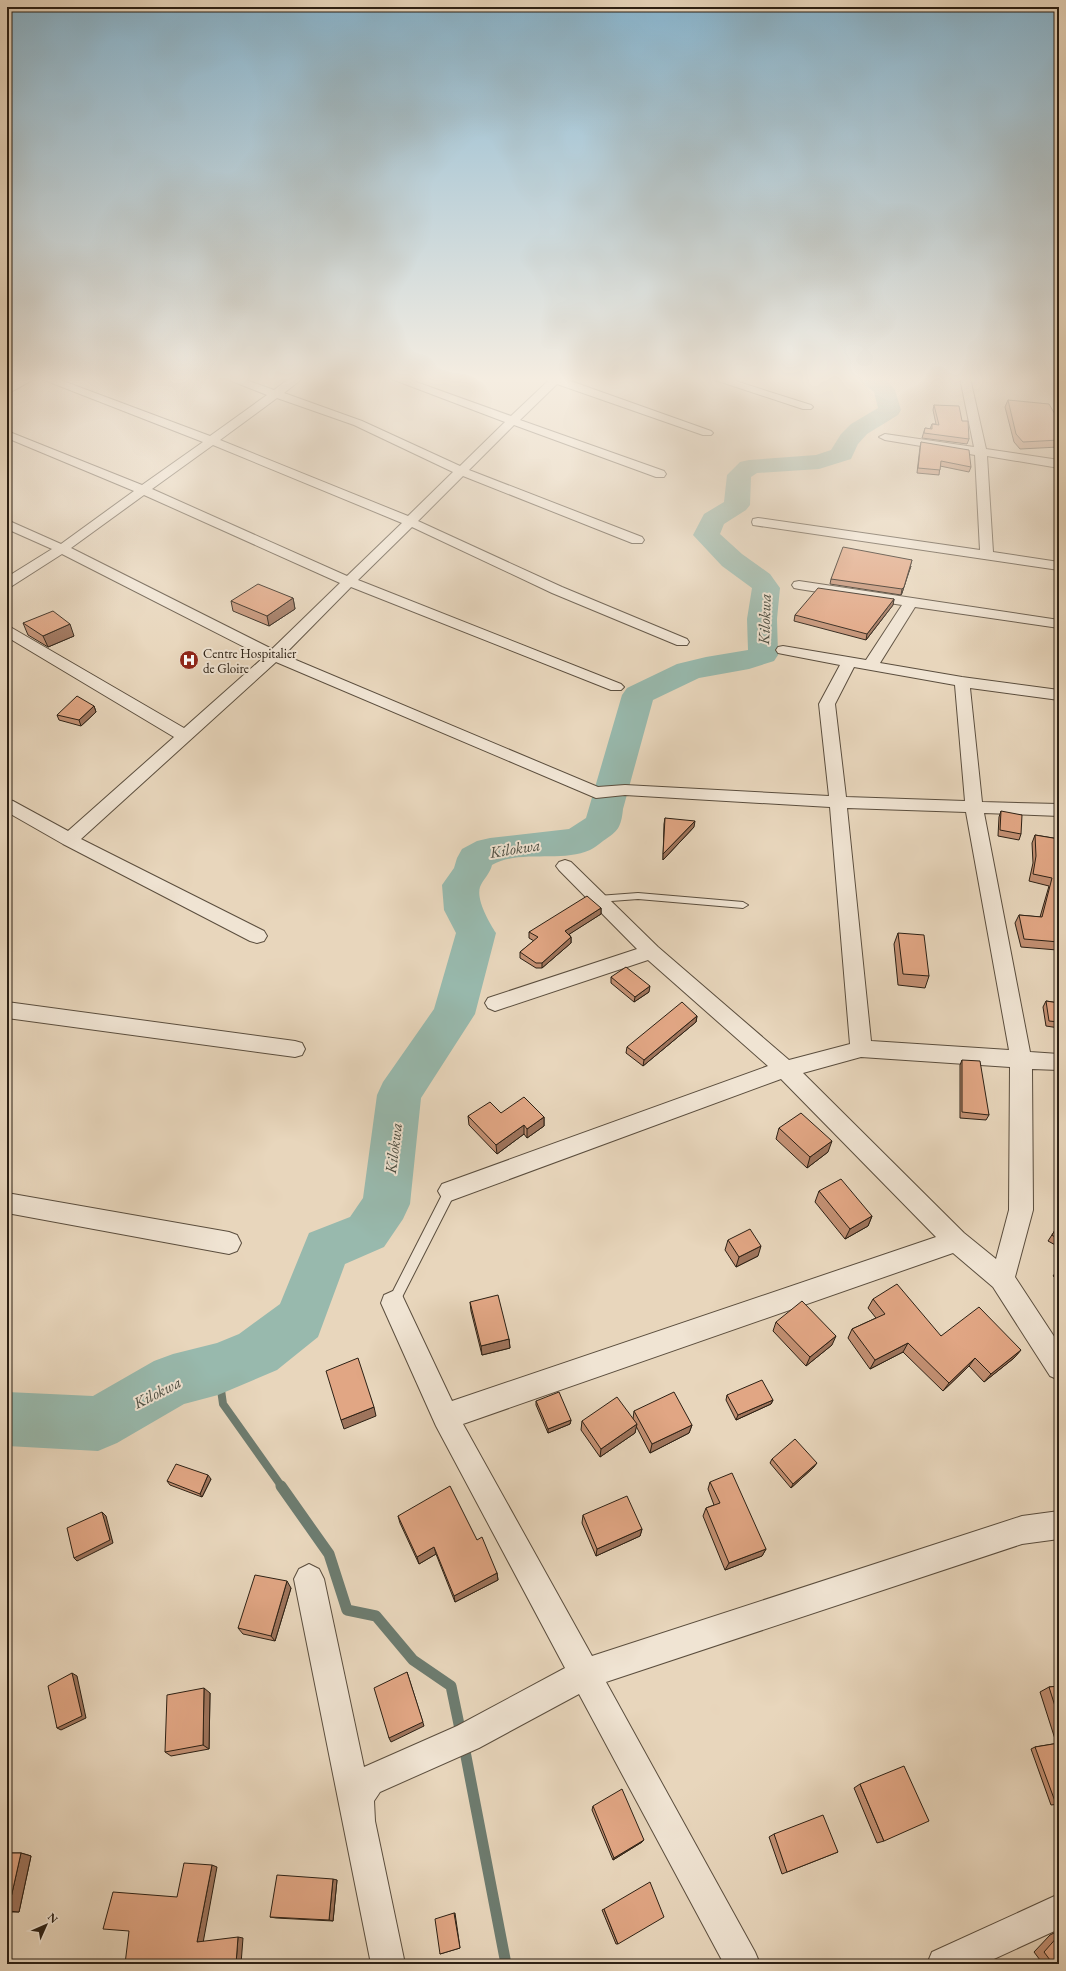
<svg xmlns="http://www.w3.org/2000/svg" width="1066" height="1971" font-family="'EB Garamond',serif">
  <rect width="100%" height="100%" fill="#e8d6bc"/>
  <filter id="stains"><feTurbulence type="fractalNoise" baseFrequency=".005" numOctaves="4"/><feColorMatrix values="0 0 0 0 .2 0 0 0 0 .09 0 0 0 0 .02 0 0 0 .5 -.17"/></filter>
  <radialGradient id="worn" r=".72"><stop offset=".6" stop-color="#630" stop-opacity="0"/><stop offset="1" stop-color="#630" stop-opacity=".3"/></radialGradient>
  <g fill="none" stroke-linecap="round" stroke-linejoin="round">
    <!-- stream-far1 -->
    <path stroke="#6d7c70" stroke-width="8" d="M 218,1369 L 223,1404 L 282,1487"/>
    <!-- stream -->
    <path stroke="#6d7c70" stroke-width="11" d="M 281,1486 L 329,1554 L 347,1610 L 376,1616 L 413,1660 L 451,1686 L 461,1734
      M 464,1746 L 506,1964"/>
    <!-- river -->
    <path fill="#98b9ad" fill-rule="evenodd" d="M 863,378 L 885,378 L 895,390 L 901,410 L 898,415 L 867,434 L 858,444 L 851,459 L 819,469 L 757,473 L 751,477 L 750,505 L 746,510 L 724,524 L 720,534 L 742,554 L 770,574 L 780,588 L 777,619 L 778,655 L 774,661 L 749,669 L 699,678 L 653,700 L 623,809 C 621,828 618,831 603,841 C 599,844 594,848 590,850 C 561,863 520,849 492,865 C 490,874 483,879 480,887 C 476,900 489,922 496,933 L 475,1014 L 421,1098 L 410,1204 L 403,1219 L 384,1247 L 345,1264 L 318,1337 L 277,1370 L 218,1395 L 184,1404 L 117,1443 L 98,1451 L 7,1446 L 7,1392 L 93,1396 L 154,1361 L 173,1354 L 217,1343 L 239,1334 L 280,1304 L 309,1233 L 350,1217 L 363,1198 L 377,1095 L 383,1082 L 434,1009 L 456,933 L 444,910 L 442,885 L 454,868 L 457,858 L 462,849 L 477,841 L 490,838 L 569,829 L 586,818 L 622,695 L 627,688 L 677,664 L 706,657 L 748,650 L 747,619 L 752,588 L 722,566 L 693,535 L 704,514 L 724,502 L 727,475 L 740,462 L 749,460 L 816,455 L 831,450 L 841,434 L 851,424 L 878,408 L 874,392 L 866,386 Z"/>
    <defs>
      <path id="lane" d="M 638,893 L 743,902 L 748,905 L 743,908 L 638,899 L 598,902 L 593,899 L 598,896 Z
        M 450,1186 L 454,1187 L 456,1191 L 397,1307 L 393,1309 L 389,1307 L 387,1303 L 389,1299 L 446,1187 Z"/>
      <path id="street" d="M 22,378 L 36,378 L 7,394 L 7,387 Z
        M 39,378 L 55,378 L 210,436 L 267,395 L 224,378 L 241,378 L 274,390 L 290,378 L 303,378 L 284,393 L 362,421 L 460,466 L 505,422 L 389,378 L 405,378 L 511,416 L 548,381 L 545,378 L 562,378 L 711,431 L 713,433 L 711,435 L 703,435 L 557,384 L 520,420 L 664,471 L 666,474 L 664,477 L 656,477 L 514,425 L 469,470 L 642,537 L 644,540 L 642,543 L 632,543 L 463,476 L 418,521 L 562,587 L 687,639 L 689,642 L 687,645 L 677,645 L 552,593 L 412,527 L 358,580 L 621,684 L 624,687 L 621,690 L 611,690 L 351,587 L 284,655 L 598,787 L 625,785 L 829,796 L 819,704 L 840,665 L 783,654 L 778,653 L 776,650 L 778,647 L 783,646 L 866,660 L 902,605 L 799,589 L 794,588 L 792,585 L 794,582 L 799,581 L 1059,620 L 1059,628 L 915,607 L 880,663 L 962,677 L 1059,690 L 1059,700 L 970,688 L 982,802 L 1059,804 L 1059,816 L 984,813 L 1030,1052 L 1059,1054 L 1059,1070 L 1032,1069 L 1033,1210 L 1015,1277 L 1059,1344 L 1059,1380 L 1050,1376 L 993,1287 L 953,1253 L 463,1424 L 592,1656 L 1022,1516 L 1059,1511 L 1059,1539 L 1022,1544 L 606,1682 L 755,1952 L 760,1964 L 724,1964 L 579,1694 L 479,1748 L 380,1792 L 374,1801 L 375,1821 L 405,1964 L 371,1964 L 294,1579 L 299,1569 L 309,1564 L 319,1569 L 324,1579 L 364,1767 L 457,1726 L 565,1668 L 436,1426 L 381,1303 L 384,1295 L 393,1291 L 402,1295 L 452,1401 L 936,1237 L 781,1079 L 450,1201 L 442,1198 L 438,1191 L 442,1184 L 768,1066 L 648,960 L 495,1011 L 488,1008 L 485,1003 L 488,998 L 637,949 L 559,870 L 556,866 L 559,862 L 565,860 L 571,862 L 658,947 L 789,1060 L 850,1044 L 830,807 L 625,795 L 596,798 L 276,662 L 81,839 L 264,931 L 267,936 L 264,941 L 257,943 L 250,941 L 63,844 L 7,812 L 7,799 L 13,801 L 68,831 L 174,737 L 7,637 L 7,627 L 12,628 L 184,728 L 264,657 L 62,554 L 12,586 L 7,587 L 7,577 L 52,549 L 7,529 L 7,520 L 61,544 L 134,491 L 7,438 L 7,431 L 142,485 L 203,442 ZM 277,398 L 354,425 L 453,472 L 408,516 L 220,440 ZM 213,445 L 402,523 L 347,576 L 152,489 ZM 144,495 L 340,583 L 272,649 L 71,548 ZM 854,667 L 955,685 L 965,801 L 846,797 L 835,704 ZM 847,808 L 966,812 L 1009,1050 L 871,1041 ZM 861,1057 L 1010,1067 L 1009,1210 L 996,1259 L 964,1233 L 803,1073 Z
        M 709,378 L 726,378 L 811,405 L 813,407 L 811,409 L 803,409 Z
        M 960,378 L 970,378 L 986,449 L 1059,460 L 1059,468 L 987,456 L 993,552 L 1059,562 L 1059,570 L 753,525 L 752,522 L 753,519 L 758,518 L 980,550 L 975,455 L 885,440 L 879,437 L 885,434 L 974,447 Z
        M 7,1002 L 295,1041 L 302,1043 L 305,1049 L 302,1055 L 295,1057 L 7,1018 Z
        M 7,1193 L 229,1232 L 237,1235 L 241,1243 L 237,1251 L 229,1254 L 7,1213 Z
        M 1059,1894 L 1059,1929 L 983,1964 L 927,1964 L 932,1952 Z"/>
    </defs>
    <!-- lane casing -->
    <use href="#lane" stroke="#5b4e3e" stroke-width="2"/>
    <!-- street casing -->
    <use href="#street" stroke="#5b4e3e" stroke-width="2"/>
    <!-- lane -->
    <use href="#lane" fill="#f0e4d3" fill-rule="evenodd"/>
    <!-- street -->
    <use href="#street" fill="#f0e4d3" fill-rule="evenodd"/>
  </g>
  <!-- wall -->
  <path fill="#c28f72" stroke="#2c2014" d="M 1008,400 L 1059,421 L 1059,447 L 1020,449 L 1014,442 L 1005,407 Z
    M 934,405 L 962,421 L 969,439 L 967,444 L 922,438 L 925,428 L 930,429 L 932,424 L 936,424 L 933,410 Z
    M 921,442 L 971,467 L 969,472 L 940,466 L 939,475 L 917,473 L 920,447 Z
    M 912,560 L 902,593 L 901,595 L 830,584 L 831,579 Z
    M 293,598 L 295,609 L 269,626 L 233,611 L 231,601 Z
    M 894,599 L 893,605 L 866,640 L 794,621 L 795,615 Z
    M 23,623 L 74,636 L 48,647 L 28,635 Z
    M 94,706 L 96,712 L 81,726 L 59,720 L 57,715 Z
    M 1001,811 L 1021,834 L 1019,840 L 998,836 L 999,817 Z
    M 665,818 L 694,827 L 663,860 L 664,824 Z
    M 1035,835 L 1059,839 L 1059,962 L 1057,950 L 1021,947 L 1015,923 L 1019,915 L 1040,917 L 1049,886 L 1029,881 L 1033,863 L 1032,843 Z
    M 601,908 L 601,914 L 569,934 L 571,937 L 571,943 L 542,968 L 536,968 L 520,958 L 520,952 L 534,941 L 529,938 L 529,932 Z
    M 898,933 L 929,976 L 925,988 L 898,985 L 894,944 Z
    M 611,977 L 649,992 L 634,1002 L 611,983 Z
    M 1046,1001 L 1059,1003 L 1059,1028 L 1046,1026 L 1043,1007 Z
    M 697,1016 L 696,1022 L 643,1066 L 626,1053 L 627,1047 Z
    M 962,1060 L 989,1115 L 986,1120 L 960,1118 L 960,1065 Z
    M 468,1116 L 544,1117 L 544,1126 L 527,1138 L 524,1134 L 497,1154 L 469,1125 Z
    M 779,1128 L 828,1152 L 807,1168 L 776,1139 Z
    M 819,1191 L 872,1216 L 868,1226 L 845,1239 L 815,1202 Z
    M 1059,1224 L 1059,1247 L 1048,1241 Z
    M 728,1240 L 758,1256 L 736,1267 L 725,1250 Z
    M 1059,1268 L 1059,1280 L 1053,1276 Z
    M 873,1299 L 941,1336 L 1021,1350 L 1014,1358 L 984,1382 L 969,1366 L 943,1391 L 903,1352 L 870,1369 L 848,1338 L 852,1329 L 876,1318 L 868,1308 Z
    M 470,1302 L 509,1339 L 510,1348 L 482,1355 L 471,1311 Z
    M 776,1322 L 832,1345 L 806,1366 L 773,1331 Z
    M 727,1395 L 773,1400 L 771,1404 L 736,1420 L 726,1400 Z
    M 536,1401 L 571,1420 L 570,1424 L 548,1433 L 536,1405 Z
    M 634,1411 L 692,1425 L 689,1433 L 650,1453 L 636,1426 L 635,1433 L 600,1457 L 581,1430 L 582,1421 L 633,1419 Z
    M 772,1459 L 814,1467 L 791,1488 L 770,1463 Z
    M 211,1479 L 202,1497 L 170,1485 L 167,1481 Z
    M 710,1482 L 766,1549 L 762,1556 L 725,1570 L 703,1516 L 706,1508 L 714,1505 L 708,1489 Z
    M 583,1515 L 642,1529 L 640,1536 L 596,1556 L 582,1523 Z
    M 398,1516 L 477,1540 L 497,1573 L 498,1580 L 455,1602 L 436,1554 L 419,1564 L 400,1523 Z
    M 291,1588 L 275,1641 L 243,1634 L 238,1628 Z
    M 1059,1686 L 1059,1739 L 1055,1739 L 1040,1692 L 1049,1687 Z
    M 210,1693 L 209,1749 L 171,1756 L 165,1752 Z
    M 1059,1743 L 1059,1804 L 1051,1805 L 1031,1749 L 1035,1747 Z
    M 860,1784 L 884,1841 L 877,1843 L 854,1788 Z
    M 593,1806 L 642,1842 L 613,1860 L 592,1810 Z
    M 774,1834 L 838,1852 L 782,1874 L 769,1837 Z
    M 7,1853 L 21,1853 L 31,1856 L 19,1912 L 7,1912 Z
    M 337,1880 L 333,1921 L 276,1918 L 270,1917 Z
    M 604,1909 L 618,1944 L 616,1944 L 602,1910 Z
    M 1058,1931 L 1059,1931 L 1059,1964 L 1043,1964 L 1034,1952 L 1050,1935 Z"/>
  <!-- shaded-wall -->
  <path fill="#9e745c" stroke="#2c2014" d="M 911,566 L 902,593 L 901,595 L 902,589 Z
    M 293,598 L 295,609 L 269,626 L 267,616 Z
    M 894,599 L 893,605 L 866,640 L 867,634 Z
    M 70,624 L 74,636 L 48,647 L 43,636 Z
    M 94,706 L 96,712 L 81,726 L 79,720 Z
    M 695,821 L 694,827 L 663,860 L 663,854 Z
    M 601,908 L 601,914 L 565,937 L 565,931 Z
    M 571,937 L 571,943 L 542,968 L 542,963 Z
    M 650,986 L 649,992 L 634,1002 L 635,997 Z
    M 697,1016 L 696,1022 L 643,1066 L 644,1060 Z
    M 544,1117 L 544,1126 L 527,1138 L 527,1129 Z
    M 524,1125 L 524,1134 L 497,1154 L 496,1145 Z
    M 832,1141 L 828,1152 L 807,1168 L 810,1157 Z
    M 872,1216 L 868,1226 L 845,1239 L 850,1229 Z
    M 761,1246 L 758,1256 L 736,1267 L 739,1257 Z
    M 836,1336 L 832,1345 L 806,1366 L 810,1357 Z
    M 509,1339 L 510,1348 L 482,1355 L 481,1346 Z
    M 908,1343 L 903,1352 L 870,1369 L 875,1360 Z
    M 1021,1350 L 1014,1358 L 984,1382 L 991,1374 Z
    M 975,1358 L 969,1366 L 943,1391 L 949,1383 Z
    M 773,1400 L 771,1404 L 736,1420 L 738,1415 Z
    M 374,1407 L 376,1416 L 344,1429 L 341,1420 Z
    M 571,1420 L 570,1424 L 548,1433 L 548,1429 Z
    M 637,1424 L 635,1433 L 600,1457 L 601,1449 Z
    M 692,1425 L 689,1433 L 650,1453 L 652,1444 Z
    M 817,1463 L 814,1467 L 791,1488 L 793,1484 Z
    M 208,1475 L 211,1479 L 202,1497 L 200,1494 Z
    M 102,1512 L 106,1516 L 113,1543 L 77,1561 L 74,1558 Z
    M 642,1529 L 640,1536 L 596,1556 L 597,1549 Z
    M 434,1547 L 436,1554 L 419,1564 L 417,1557 Z
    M 766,1549 L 762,1556 L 725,1570 L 729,1563 Z
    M 497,1573 L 498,1580 L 455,1602 L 454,1596 Z
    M 287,1581 L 291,1588 L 275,1641 L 271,1636 Z
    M 407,1672 L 424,1726 L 391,1742 L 389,1738 Z
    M 72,1673 L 77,1676 L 86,1718 L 61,1730 L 57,1728 Z
    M 204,1688 L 210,1693 L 209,1749 L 203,1745 Z
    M 644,1840 L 642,1842 L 613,1860 L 614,1858 Z
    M 21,1853 L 31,1856 L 19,1912 L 8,1911 Z
    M 212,1865 L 217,1867 L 203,1943 L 197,1942 Z
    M 333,1879 L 337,1880 L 333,1921 L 329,1920 Z
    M 454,1913 L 455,1913 L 460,1948 L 440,1954 Z
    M 238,1937 L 243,1938 L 241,1964 L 236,1964 Z"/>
  <!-- building -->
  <path fill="#e1a684" stroke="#2c2014" d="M 1008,400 L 1049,404 L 1059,421 L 1059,440 L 1023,442 L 1016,434 Z
    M 934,405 L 959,406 L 962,421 L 968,421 L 969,439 L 924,433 L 925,428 L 932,429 L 932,424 L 939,425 Z
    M 921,442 L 969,450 L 971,467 L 941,461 L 940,470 L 918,468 Z
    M 843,547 L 912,560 L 904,587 L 902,589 L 831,579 Z
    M 258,584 L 293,598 L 267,616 L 231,601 Z
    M 818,588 L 894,599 L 867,634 L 795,615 Z
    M 53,611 L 70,624 L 43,636 L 23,623 Z
    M 77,696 L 94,706 L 79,720 L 57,715 Z
    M 1001,811 L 1022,815 L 1021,834 L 1000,830 Z
    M 665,818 L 695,821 L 663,854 Z
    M 1035,835 L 1059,839 L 1059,942 L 1024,939 L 1019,915 L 1042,917 L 1052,878 L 1033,874 L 1036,856 Z
    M 587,896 L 601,908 L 565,931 L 571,937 L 542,963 L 536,963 L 520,952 L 538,937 L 529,932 Z
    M 898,933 L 924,935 L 929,976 L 903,974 Z
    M 626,967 L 650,986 L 635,997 L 611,977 Z
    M 1046,1001 L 1059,1003 L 1059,1022 L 1049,1021 Z
    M 682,1002 L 697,1016 L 644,1060 L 627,1047 Z
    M 962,1060 L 980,1061 L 989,1115 L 962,1112 Z
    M 524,1097 L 544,1117 L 527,1129 L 524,1125 L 496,1145 L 468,1116 L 490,1102 L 501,1113 Z
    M 801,1113 L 832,1141 L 810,1157 L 779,1128 Z
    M 841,1179 L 872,1216 L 850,1229 L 819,1191 Z
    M 1059,1224 L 1059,1240 L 1052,1235 Z
    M 750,1229 L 761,1246 L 739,1257 L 728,1240 Z
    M 1059,1268 L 1059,1273 L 1057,1271 Z
    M 897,1284 L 941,1336 L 979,1307 L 1021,1350 L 991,1374 L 975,1358 L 949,1383 L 908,1343 L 875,1360 L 852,1329 L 885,1314 L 873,1299 Z
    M 498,1295 L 509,1339 L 481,1346 L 470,1302 Z
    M 802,1301 L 836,1336 L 810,1357 L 776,1322 Z
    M 358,1358 L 374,1407 L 341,1420 L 326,1371 Z
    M 762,1380 L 773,1400 L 738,1415 L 727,1395 Z
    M 559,1392 L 571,1420 L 548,1429 L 536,1401 Z
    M 674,1392 L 692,1425 L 652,1444 L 634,1411 Z
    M 617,1397 L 637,1424 L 601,1449 L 582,1421 Z
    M 795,1439 L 817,1463 L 793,1484 L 772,1459 Z
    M 176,1464 L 208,1475 L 200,1494 L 167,1481 Z
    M 732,1473 L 766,1549 L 729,1563 L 706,1508 L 720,1503 L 710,1482 Z
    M 450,1486 L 477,1540 L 482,1537 L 497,1573 L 454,1596 L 434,1547 L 417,1557 L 398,1516 Z
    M 627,1496 L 642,1529 L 597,1549 L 583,1515 Z
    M 102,1512 L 110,1540 L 74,1558 L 67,1528 Z
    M 255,1575 L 287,1581 L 271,1636 L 238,1628 Z
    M 407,1672 L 423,1722 L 389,1738 L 374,1688 Z
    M 72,1673 L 82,1716 L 57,1728 L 48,1686 Z
    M 1059,1686 L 1059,1719 L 1049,1687 Z
    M 204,1688 L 203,1745 L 165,1752 L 167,1695 Z
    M 1059,1743 L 1059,1803 L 1056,1804 L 1035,1747 Z
    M 904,1766 L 929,1821 L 884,1841 L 860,1784 Z
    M 622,1789 L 644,1840 L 614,1858 L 593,1806 Z
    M 823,1815 L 838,1852 L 787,1872 L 774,1834 Z
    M 7,1853 L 21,1853 L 8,1911 L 7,1911 Z
    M 184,1863 L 212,1865 L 197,1942 L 238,1937 L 236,1964 L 125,1964 L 129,1931 L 103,1929 L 113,1892 L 177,1897 Z
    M 277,1875 L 333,1879 L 329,1920 L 270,1917 Z
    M 650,1882 L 664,1917 L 618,1944 L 604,1909 Z
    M 454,1913 L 460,1948 L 440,1954 L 435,1919 Z
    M 1059,1935 L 1059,1964 L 1053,1964 L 1044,1952 Z"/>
  <!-- sky -->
  <linearGradient id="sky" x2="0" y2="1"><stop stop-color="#88b6d0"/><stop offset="0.58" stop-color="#f5ede1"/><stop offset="1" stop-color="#f5ede1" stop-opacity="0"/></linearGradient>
  <rect width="1066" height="654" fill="url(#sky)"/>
  <!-- icons -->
  <defs>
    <symbol id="hospital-disc" viewBox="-11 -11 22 22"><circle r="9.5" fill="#8f2418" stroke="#f0e4d3"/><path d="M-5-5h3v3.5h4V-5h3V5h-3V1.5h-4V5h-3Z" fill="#fff"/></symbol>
  </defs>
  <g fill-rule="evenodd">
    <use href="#hospital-disc" x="178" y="649" width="22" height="22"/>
  </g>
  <g text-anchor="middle" stroke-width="4" stroke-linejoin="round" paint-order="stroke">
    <!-- far-poi labels -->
    <g font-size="13" fill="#2c2014" stroke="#f0e4d3" text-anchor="start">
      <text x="203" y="658">Centre Hospitalier<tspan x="203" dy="15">de Gloire</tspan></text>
    </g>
    <!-- water labels -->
    <g font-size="16" font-style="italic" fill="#4c4e42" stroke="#f0e4d3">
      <text transform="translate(764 619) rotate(-88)" y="6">Kilokwa</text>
      <text transform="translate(515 848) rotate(-9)" y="6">Kilokwa</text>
      <text transform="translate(393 1148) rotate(-83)" y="6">Kilokwa</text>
      <text transform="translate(157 1392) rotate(-27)" y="6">Kilokwa</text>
    </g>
  </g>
  <!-- margin -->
  <rect width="1066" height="1971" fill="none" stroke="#e8d6bc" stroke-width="24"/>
  <rect x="8" y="8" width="1050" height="1955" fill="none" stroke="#2c2014" stroke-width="2"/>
  <rect x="12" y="12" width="1042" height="1947" fill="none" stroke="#2c2014"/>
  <!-- north arrow -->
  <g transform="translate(46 1925) rotate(45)" stroke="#f0e4d3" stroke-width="3" paint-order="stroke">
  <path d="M0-3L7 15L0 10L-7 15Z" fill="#2c2014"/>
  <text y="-6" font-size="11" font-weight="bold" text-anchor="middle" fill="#2c2014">N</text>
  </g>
  <rect width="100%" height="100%" filter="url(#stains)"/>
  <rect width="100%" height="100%" fill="url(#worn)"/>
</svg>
